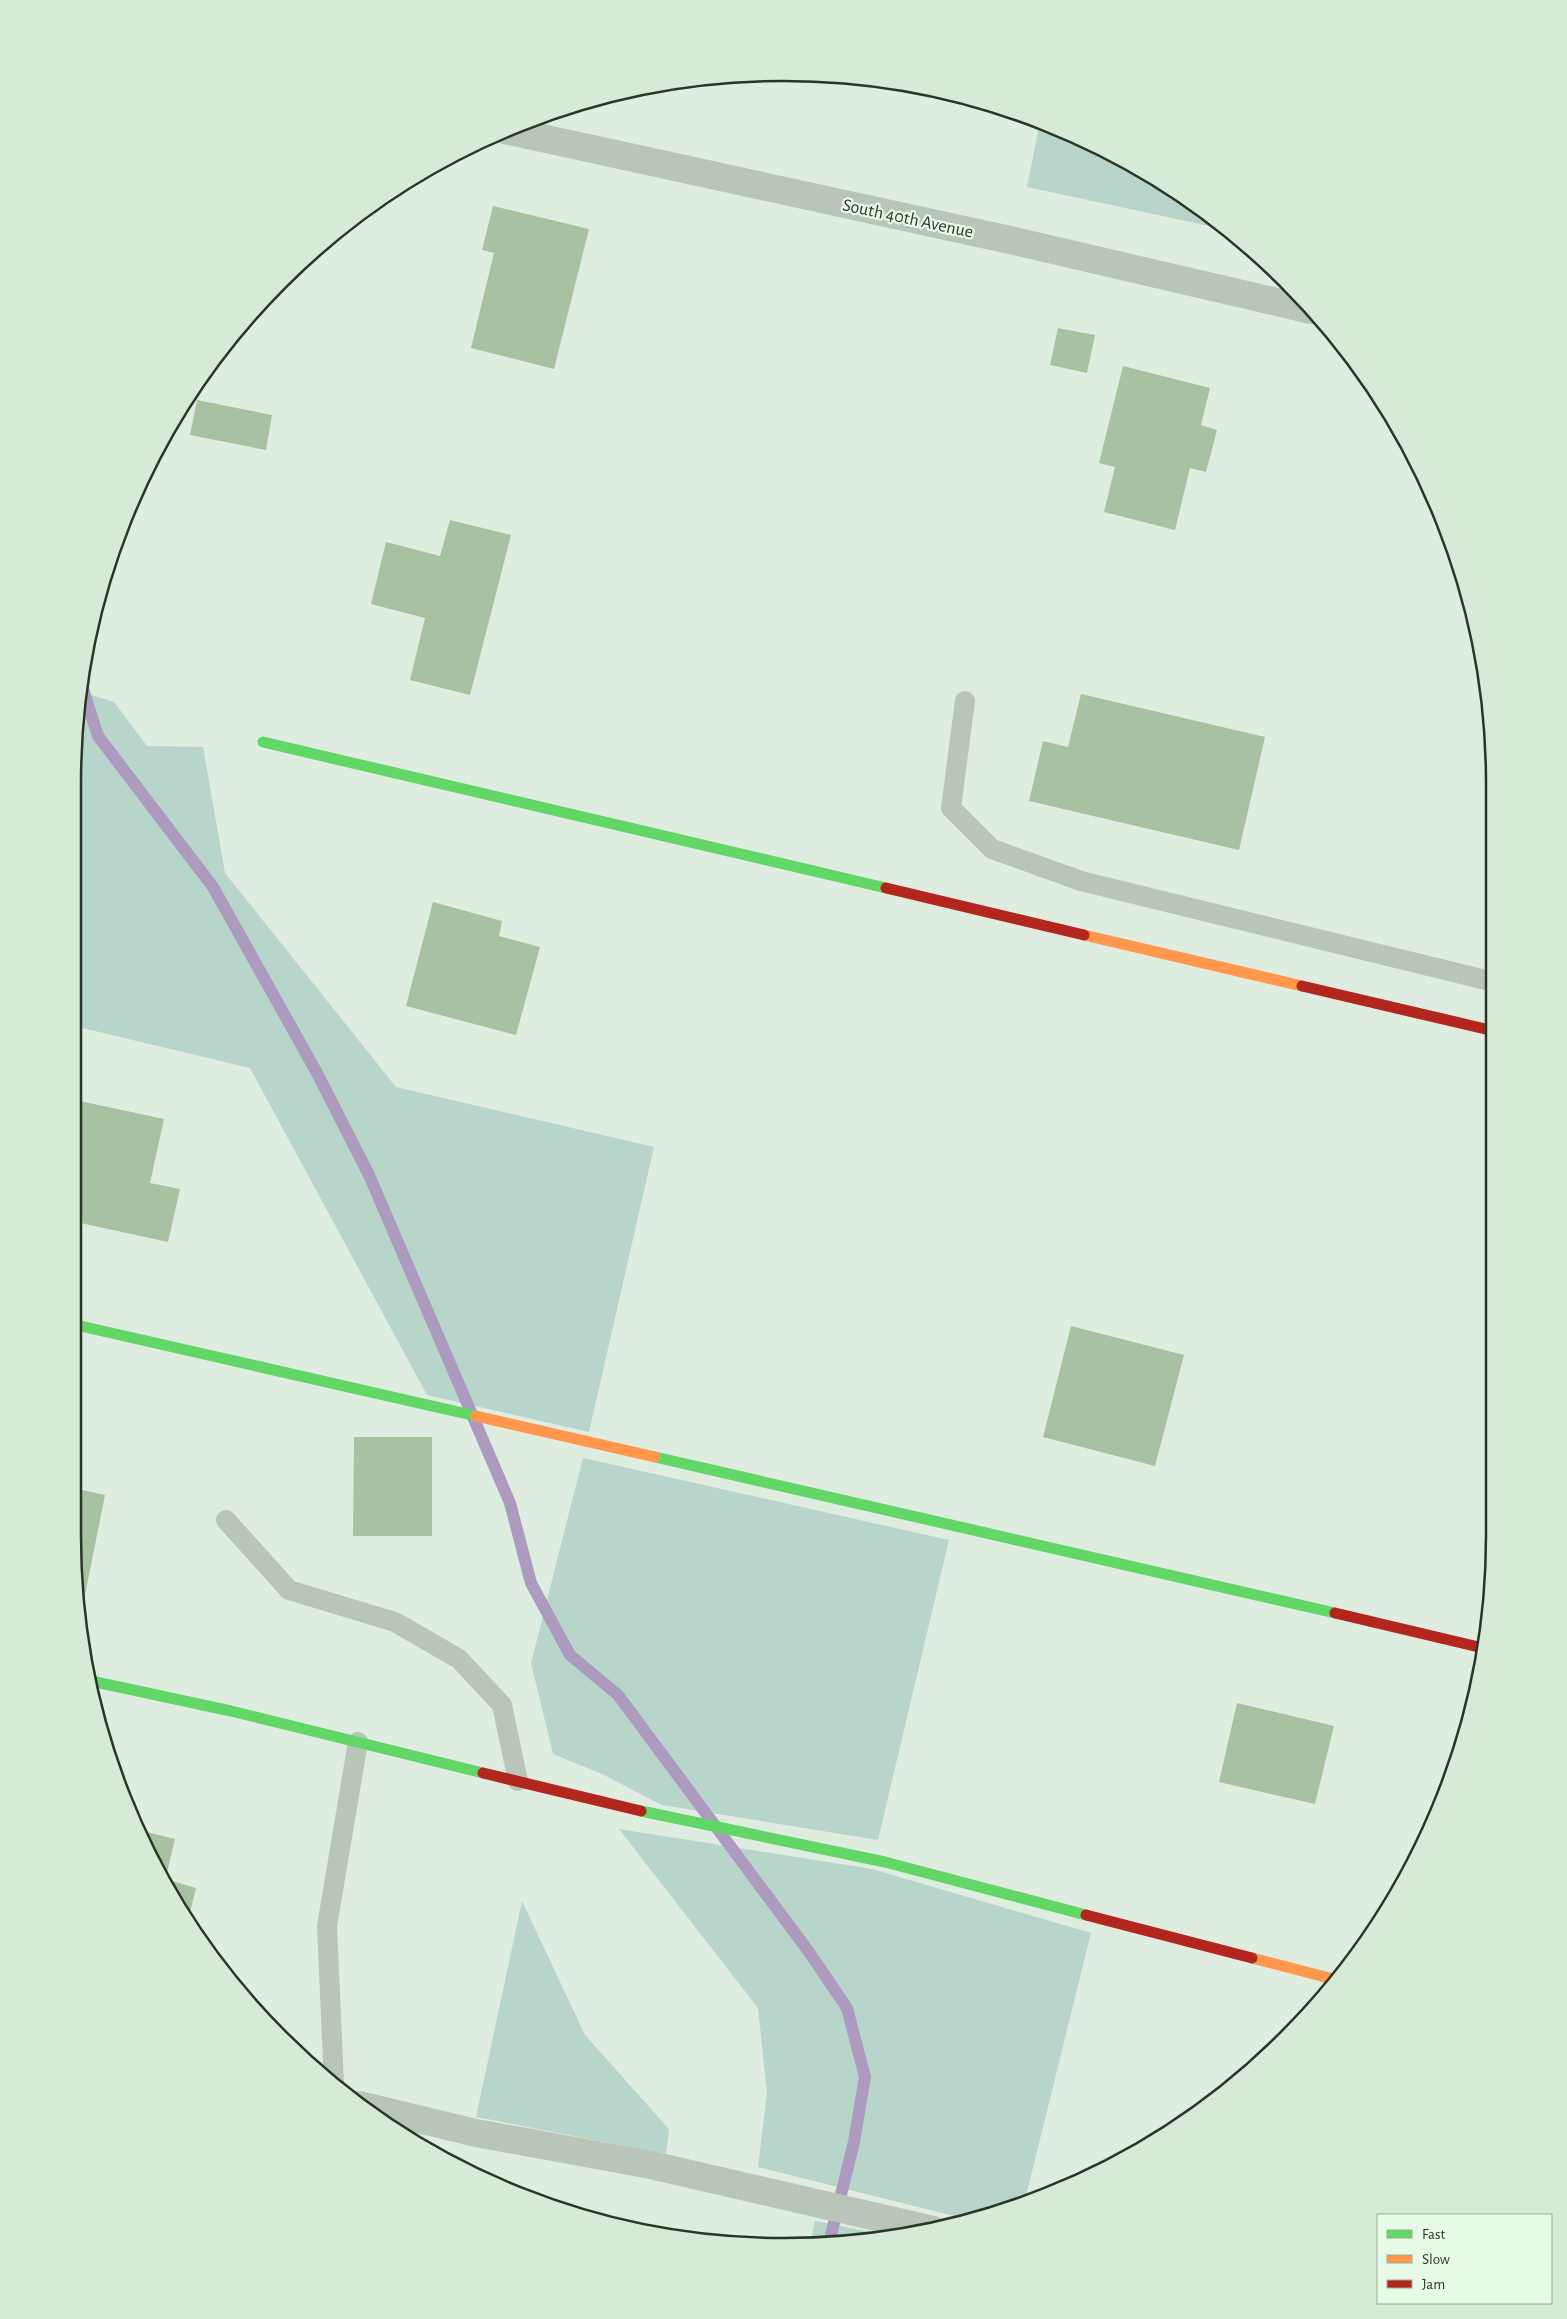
<svg xmlns="http://www.w3.org/2000/svg" width="1567" height="2319" font-family="'Alegreya Sans',sans-serif">
  <rect width="100%" height="100%" fill="#dfede0"/>
  <!-- green -->
  <path fill="#b8d5cc" d="M 1040,122 L 1055,127 L 1178,192 L 1223,229 L 1027,187 Z
    M 82,692 L 114,702 L 147,746 L 203,747 L 225,873 L 396,1087 L 654,1147 L 589,1432 L 427,1395 L 250,1068 L 74,1026 L 73,784 Z
    M 583,1458 L 949,1540 L 878,1840 L 662,1805 L 602,1774 L 553,1754 L 531,1663 Z
    M 619,1829 L 872,1869 L 1091,1933 L 1024,2204 L 970,2220 L 758,2167 L 767,2093 L 758,2008 Z
    M 522,1901 L 585,2035 L 669,2129 L 666,2154 L 476,2117 Z
    M 815,2221 L 885,2235 L 811,2240 Z"/>
  <g fill="none" stroke-linecap="round" stroke-linejoin="round">
    <!-- stream -->
    <path stroke="#ac9abf" stroke-width="12" d="M 82,686 L 98,736 L 213,887 L 317,1073 L 369,1175 L 510,1503 L 531,1583 L 570,1655 L 618,1695 L 809,1952 L 847,2008 L 865,2077 L 854,2142 L 830,2239"/>
  </g>
  <!-- building -->
  <path fill="#a7c2a0" d="M 493,206 L 589,229 L 554,369 L 471,348 L 494,253 L 482,250 Z
    M 1058,328 L 1095,335 L 1087,373 L 1050,365 Z
    M 1123,366 L 1210,388 L 1201,425 L 1217,430 L 1206,472 L 1190,468 L 1175,530 L 1104,512 L 1115,467 L 1099,463 Z
    M 197,400 L 272,415 L 266,450 L 190,435 Z
    M 450,520 L 511,535 L 470,695 L 410,680 L 425,618 L 371,604 L 386,542 L 440,556 Z
    M 1081,694 L 1265,737 L 1239,850 L 1029,801 L 1043,741 L 1068,747 Z
    M 433,902 L 502,921 L 499,936 L 540,947 L 516,1035 L 406,1006 Z
    M 75,1100 L 164,1119 L 150,1183 L 180,1189 L 168,1242 L 76,1222 Z
    M 1071,1326 L 1184,1355 L 1155,1466 L 1043,1437 Z
    M 354,1437 L 432,1437 L 432,1536 L 353,1536 Z
    M 78,1489 L 105,1495 L 82,1610 L 78,1610 Z
    M 1237,1703 L 1334,1726 L 1315,1804 L 1219,1782 Z
    M 143,1831 L 175,1839 L 166,1877 Z
    M 168,1880 L 196,1888 L 188,1921 Z"/>
  <g fill="none" stroke-linecap="round" stroke-linejoin="round">
    <!-- lane -->
    <path stroke="#b8c5b8" stroke-width="20" d="M 965,701 L 951,808 L 992,849 L 1081,881 L 1494,982
      M 226,1520 L 289,1590 L 395,1622 L 459,1659 L 502,1705 L 518,1781
      M 334,2084 L 327,1926 L 358,1742"/>
    <!-- street -->
    <path stroke="#b8c5b8" stroke-width="28" d="M 505,130 L 1010,240 L 1311,310
      M 360,2105 L 476,2133 L 651,2165 L 933,2230"/>
    <!-- fast -->
    <path stroke="#63d668" stroke-width="11" d="M 263,742 L 886,888
      M 76,1325 L 476,1416
      M 655,1457 L 1335,1613
      M 91,1681 L 231,1711 L 483,1773
      M 641,1811 L 885,1862 L 1086,1915"/>
    <!-- slow -->
    <path stroke="#ff974d" stroke-width="11" d="M 1084,935 L 1302,986
      M 476,1416 L 655,1457
      M 1252,1958 L 1337,1980"/>
    <!-- jam -->
    <path stroke="#b3261e" stroke-width="11" d="M 886,888 L 1084,935
      M 1302,986 L 1494,1031
      M 1335,1613 L 1483,1648
      M 483,1773 L 641,1811
      M 1086,1915 L 1252,1958"/>
  </g>
  <g text-anchor="middle" stroke-width="4.5" stroke-linejoin="round" paint-order="stroke">
    <!-- street labels -->
    <g font-size="18" fill="#293626" stroke="#e6fae6">
      <text transform="translate(908 218) rotate(12)" y="6">South 40th Avenue</text>
    </g>
  </g>
  <!-- crop -->
  <path d="M0 0H1567V2319H0ZM783 81H784A702 702 0 0 1 1486 783V1536A702 702 0 0 1 784 2238H783A702 702 0 0 1 81 1536V783A702 702 0 0 1 783 81Z" fill="#d7ead7" fill-rule="evenodd"/>
  <path fill="none" stroke="#293626" stroke-width="2.5" d="M783 81H784A702 702 0 0 1 1486 783V1536A702 702 0 0 1 784 2238H783A702 702 0 0 1 81 1536V783A702 702 0 0 1 783 81Z"/>
  <!-- legend -->
  <rect x="1377" y="2214" width="175" height="90" fill="#e6fae6" stroke="#9aac99"/>
  <rect x="1387" y="2230" width="25" height="8" fill="#63d668" stroke="#9aac99"/>
  <text x="1422" y="2239" font-size="15" fill="#293626">Fast</text>
  <rect x="1387" y="2255" width="25" height="8" fill="#ff974d" stroke="#9aac99"/>
  <text x="1422" y="2264" font-size="15" fill="#293626">Slow</text>
  <rect x="1387" y="2280" width="25" height="8" fill="#b3261e" stroke="#9aac99"/>
  <text x="1422" y="2289" font-size="15" fill="#293626">Jam</text>
</svg>
